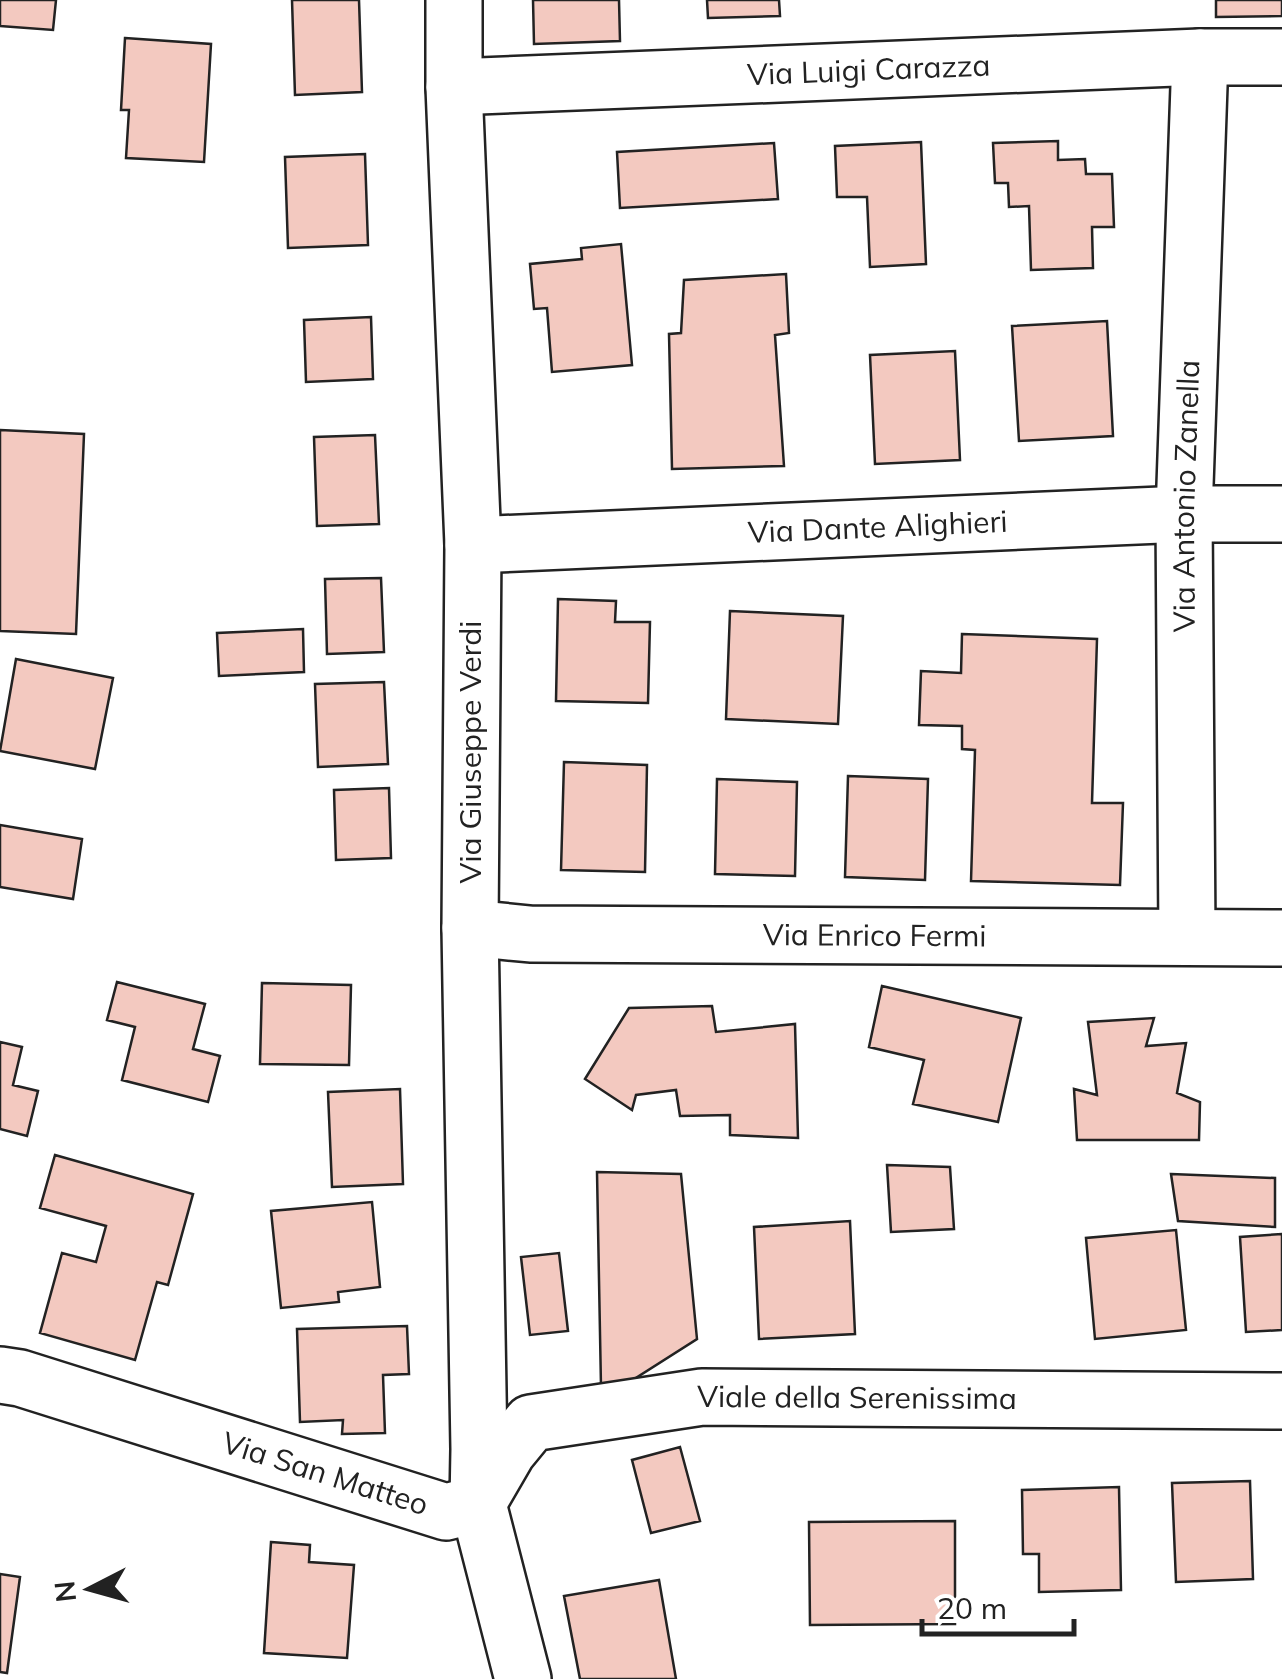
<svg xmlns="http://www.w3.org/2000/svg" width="1282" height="1679" font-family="Mulish,sans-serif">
  <rect width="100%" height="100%" fill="#fff"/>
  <!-- building -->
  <path fill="#f3c9c0" stroke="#222" stroke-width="2.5" d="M 0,0 L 56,0 L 53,30 L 0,26 Z
    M 292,0 L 359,0 L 362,92 L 295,95 Z
    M 533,0 L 619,0 L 620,41 L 534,44 Z
    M 707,0 L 779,0 L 780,16 L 708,18 Z
    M 1216,0 L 1282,0 L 1282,16 L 1216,17 Z
    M 125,38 L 211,44 L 204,162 L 126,158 L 129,110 L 121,110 Z
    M 1058,141 L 1058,160 L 1085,159 L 1086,174 L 1112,174 L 1114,227 L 1092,227 L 1093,268 L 1031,270 L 1029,206 L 1009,207 L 1008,183 L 995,183 L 993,143 Z
    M 921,142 L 926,264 L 870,267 L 867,197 L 837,197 L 835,146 Z
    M 774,143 L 778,199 L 620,208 L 617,152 Z
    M 365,154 L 368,245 L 288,248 L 285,157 Z
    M 621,244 L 632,365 L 552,372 L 547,308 L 534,309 L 530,264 L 582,259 L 581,248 Z
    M 786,274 L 789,333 L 775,335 L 784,466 L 672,469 L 669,334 L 681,333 L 684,280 Z
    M 371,317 L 373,379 L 306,382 L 304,320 Z
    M 1107,321 L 1113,436 L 1019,441 L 1012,326 Z
    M 955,351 L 960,460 L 875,464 L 870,355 Z
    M 0,430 L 84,434 L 76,634 L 0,631 Z
    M 375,435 L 379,524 L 317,526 L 314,437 Z
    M 381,578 L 384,652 L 327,654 L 325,579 Z
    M 558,599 L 616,601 L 615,622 L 650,622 L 648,703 L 556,701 Z
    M 730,611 L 843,616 L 838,724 L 726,719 Z
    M 303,629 L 304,672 L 219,676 L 217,633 Z
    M 962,634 L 1097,639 L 1092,803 L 1123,803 L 1120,885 L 971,881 L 975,750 L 962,749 L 962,726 L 919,725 L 921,671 L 961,673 Z
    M 16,659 L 113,678 L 95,769 L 0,751 Z
    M 384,682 L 388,764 L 318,767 L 315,684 Z
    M 564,762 L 647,765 L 645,872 L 561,870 Z
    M 848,776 L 928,779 L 925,880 L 845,877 Z
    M 717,779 L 797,782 L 795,876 L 715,874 Z
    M 389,788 L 391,858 L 336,860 L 334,790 Z
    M 0,825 L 82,839 L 73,899 L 0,887 Z
    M 117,982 L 205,1004 L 193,1049 L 220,1056 L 208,1102 L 122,1080 L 135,1027 L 107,1020 Z
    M 262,983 L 351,985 L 349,1065 L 260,1064 Z
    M 882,986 L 1021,1018 L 998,1122 L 913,1104 L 924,1060 L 869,1047 Z
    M 712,1006 L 716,1032 L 795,1024 L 798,1138 L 730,1135 L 730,1115 L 680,1116 L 676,1090 L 636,1095 L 632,1110 L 585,1079 L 629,1008 Z
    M 1154,1018 L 1146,1046 L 1186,1043 L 1177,1093 L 1200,1102 L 1199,1140 L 1077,1140 L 1074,1089 L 1097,1095 L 1088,1022 Z
    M 0,1042 L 22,1047 L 13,1085 L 38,1091 L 27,1136 L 0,1129 Z
    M 400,1089 L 403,1184 L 332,1187 L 328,1092 Z
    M 55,1155 L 193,1194 L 168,1285 L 157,1282 L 135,1360 L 40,1333 L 62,1253 L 96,1262 L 106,1226 L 40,1208 Z
    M 887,1165 L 950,1167 L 954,1229 L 891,1232 Z
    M 597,1172 L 681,1174 L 697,1339 L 631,1381 L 601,1387 Z
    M 1171,1174 L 1275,1178 L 1275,1227 L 1178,1221 Z
    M 372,1202 L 380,1287 L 338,1292 L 339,1302 L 281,1308 L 271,1211 Z
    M 850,1221 L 855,1334 L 759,1339 L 754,1227 Z
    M 1176,1230 L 1186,1330 L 1095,1339 L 1086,1238 Z
    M 1282,1234 L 1282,1330 L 1246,1332 L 1240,1237 Z
    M 559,1253 L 568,1331 L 530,1335 L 521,1257 Z
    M 407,1326 L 409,1374 L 383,1375 L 385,1433 L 342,1434 L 343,1420 L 300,1422 L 297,1329 Z
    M 680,1447 L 700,1521 L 651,1533 L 632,1460 Z
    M 1250,1481 L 1253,1579 L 1176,1582 L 1172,1483 Z
    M 1119,1487 L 1121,1590 L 1039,1592 L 1039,1554 L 1023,1554 L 1022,1490 Z
    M 955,1521 L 955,1624 L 810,1625 L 809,1522 Z
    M 271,1542 L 310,1545 L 309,1562 L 354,1565 L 347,1658 L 264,1653 Z
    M 0,1574 L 20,1577 L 7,1673 L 0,1672 Z
    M 659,1580 L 676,1679 L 580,1679 L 564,1596 Z"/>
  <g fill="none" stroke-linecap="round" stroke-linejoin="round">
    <defs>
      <g id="minor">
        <path d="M 454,0 L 454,87 L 473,545 L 470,928 L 479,1449 L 478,1504 L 523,1679"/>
        <path id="s1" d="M 454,87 L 1200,57 L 1282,57"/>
        <path id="s2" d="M 473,545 L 1184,514 L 1282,514"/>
        <path id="s3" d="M 470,928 L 530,934 L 1282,938"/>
        <path id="s4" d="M 1187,936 L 1184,514 L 1200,57"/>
        <path id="s5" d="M 0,1375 L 20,1378 L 446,1512 L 478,1504"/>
        <path id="s6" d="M 479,1501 L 508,1451 L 531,1423 L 702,1397 L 1282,1401"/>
      </g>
    </defs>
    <!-- minor casing -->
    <use href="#minor" stroke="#222" stroke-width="60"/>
    <!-- minor -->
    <use href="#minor" stroke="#fff" stroke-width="55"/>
  </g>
  <g text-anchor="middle" stroke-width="8" stroke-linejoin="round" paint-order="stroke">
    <!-- street labels -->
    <g font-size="30" fill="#222" stroke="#fff">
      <text dy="10" stroke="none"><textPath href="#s1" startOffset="415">Via Luigi Carazza</textPath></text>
      <text dy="10" stroke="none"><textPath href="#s4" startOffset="440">Via Antonio Zanella</textPath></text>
      <text dy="10" stroke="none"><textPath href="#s2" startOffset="405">Via Dante Alighieri</textPath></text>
      <text transform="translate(471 752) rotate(-90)" y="10">Via Giuseppe Verdi</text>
      <text dy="10" stroke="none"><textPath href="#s3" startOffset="405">Via Enrico Fermi</textPath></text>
      <text dy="10" stroke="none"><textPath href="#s6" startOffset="422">Viale della Serenissima</textPath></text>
      <text dy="10" stroke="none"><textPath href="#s5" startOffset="340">Via San Matteo</textPath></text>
    </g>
  </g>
  <!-- north arrow -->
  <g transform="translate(90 1589) rotate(264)" stroke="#ffffff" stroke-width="8" paint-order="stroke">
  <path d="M0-8L18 38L0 25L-18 38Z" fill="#222222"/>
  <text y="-15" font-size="28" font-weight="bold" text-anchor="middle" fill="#222222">N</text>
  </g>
  <!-- scale -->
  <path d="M922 1619v15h152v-15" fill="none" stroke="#222222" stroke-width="5"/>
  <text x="937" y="1619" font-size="30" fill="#222222" stroke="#ffffff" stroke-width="8" paint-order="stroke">20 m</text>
</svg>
